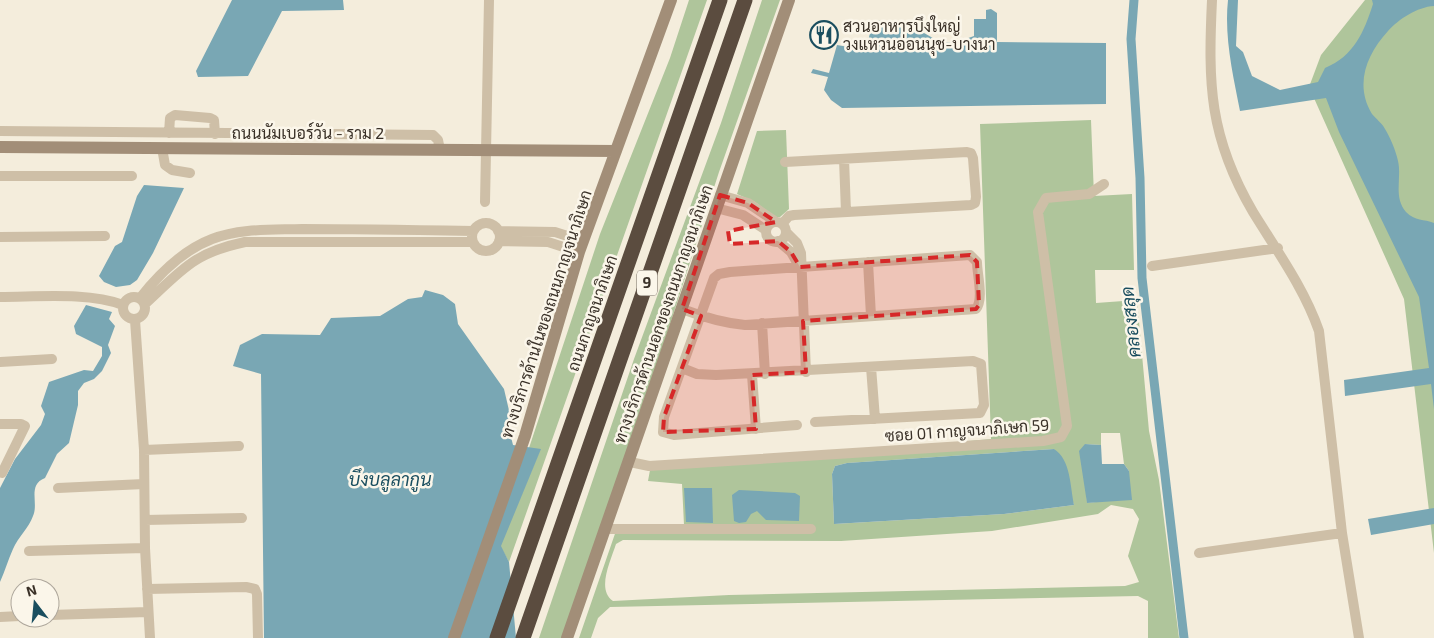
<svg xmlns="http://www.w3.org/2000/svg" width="1434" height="638" font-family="'Exo 2',Sarabun,sans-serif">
  <rect width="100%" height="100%" fill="#f4eddc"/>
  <!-- green -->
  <path fill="#afc59b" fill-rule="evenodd" d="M 689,0 L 707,0 L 509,562 L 500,546 L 540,450 L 529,448 L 600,234 L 670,58 Z
    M 762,0 L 780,0 L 719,172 L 640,418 L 562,638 L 539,638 L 634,359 L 721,123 Z
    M 1365,0 L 1434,0 L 1434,553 L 1404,299 L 1309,87 L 1321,55 Z
    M 1091,120 L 1094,196 L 1132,194 L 1134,270 L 1095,270 L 1096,303 L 1137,300 L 1149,431 L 1159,480 L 1179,638 L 1148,638 L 1148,601 L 1138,596 L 610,607 L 598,618 L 591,638 L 579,638 L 618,525 L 684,525 L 682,484 L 648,481 L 650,470 L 991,439 L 980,124 ZM 1101,433 L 1120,433 L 1124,464 L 1129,471 L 1096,502 L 1087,503 L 1085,444 L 1101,445 ZM 1054,449 L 1074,505 L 1004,514 L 834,524 L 832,474 L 835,466 L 847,463 ZM 1111,505 L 1133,509 L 1139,519 L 1128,556 L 1139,582 L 1125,586 L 729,595 L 613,601 C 596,590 611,560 616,544 L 623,540 L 841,541 L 992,531 L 1098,514 Z
    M 786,130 L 789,209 L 780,217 L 775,217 L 755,202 L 737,194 L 757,131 Z"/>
  <!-- water -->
  <path fill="#79a7b4" d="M 232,0 L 343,0 L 344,10 L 282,11 L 248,76 L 198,77 L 196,71 Z
    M 1228,0 L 1238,0 L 1236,46 L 1243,52 L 1252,76 L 1280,90 L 1318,82 L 1325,68 C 1354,56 1364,32 1373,4 L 1372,0 L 1434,0 L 1434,6 C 1417,7 1399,19 1388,31 C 1367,54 1354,84 1372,114 C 1376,119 1382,123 1385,129 C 1390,137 1396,151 1398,161 C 1402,178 1393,197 1406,212 C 1415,221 1424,219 1434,223 L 1434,409 L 1431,384 L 1345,396 L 1344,380 L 1429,368 L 1419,297 L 1339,132 L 1326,98 L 1240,111 C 1233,75 1224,37 1228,0 Z
    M 991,9 L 997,13 L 997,42 L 1106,43 L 1106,104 L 842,108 L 831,100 L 824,90 L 828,77 L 811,73 L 813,69 L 829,73 L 837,45 L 866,50 L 873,20 L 899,23 L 903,31 L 924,33 L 940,42 L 954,43 L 974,36 L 974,19 L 986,19 L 986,10 Z
    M 144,185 L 184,188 L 153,253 L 137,280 L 130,285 L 116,287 L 104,282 L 99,276 L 115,246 L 122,242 L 137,196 Z
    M 425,290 L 443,295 L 455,304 L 458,324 L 504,389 L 511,419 L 511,437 L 513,445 L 541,449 L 501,546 L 509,562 L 516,638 L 264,638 L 261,374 L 233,366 L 240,345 L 262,334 L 320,335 L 331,318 L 380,316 L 408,299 L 422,297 Z
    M 86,305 L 112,312 L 109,319 L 115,326 L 108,345 L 111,353 L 102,371 L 94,379 L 84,383 L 78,391 L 78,405 L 69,443 L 57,454 L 45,478 C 27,485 39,503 33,516 C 29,528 18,537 13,549 C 8,560 5,571 0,582 L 0,488 L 15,459 L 41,425 L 45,414 L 41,406 L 49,382 L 84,370 L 93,371 L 102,356 L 102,347 L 76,334 L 74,326 Z
    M 1085,444 L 1101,445 L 1102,464 L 1124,464 L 1129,471 L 1132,500 L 1087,503 L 1079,451 Z
    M 1054,449 C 1071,460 1070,486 1074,505 L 1004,514 L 834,524 L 832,474 L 835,466 L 847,463 Z
    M 684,488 L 712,488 L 713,523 L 686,522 Z
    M 739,490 L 795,493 L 800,496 L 799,521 L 766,520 L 757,511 L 751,514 L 746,522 L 739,523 L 734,521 L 732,495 Z
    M 1434,508 L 1434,524 L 1371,535 L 1368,519 Z"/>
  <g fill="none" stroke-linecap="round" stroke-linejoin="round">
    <!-- canal -->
    <path stroke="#79a7b4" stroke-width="9" d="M 1134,0 L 1131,39 L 1140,178 L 1142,278 L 1184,638"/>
    <!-- street -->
    <path stroke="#cebfa7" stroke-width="10" d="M 1212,0 C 1208,84 1209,137 1253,212 C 1277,251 1304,288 1319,331 L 1342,533 L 1359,638
      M 0,131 L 433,135 L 438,140 L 440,150
      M 169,133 L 170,118 L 175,115 L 210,118 L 214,120 L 215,134
      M 162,148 L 165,165 L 172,170 L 190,173
      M 844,159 L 846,212
      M 0,176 L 132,176
      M 720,195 L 748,203 L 776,222
      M 485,202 L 489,0
      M 716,208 L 743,215 L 766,230
      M766 232a10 10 0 1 1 20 0a10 10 0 1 1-20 0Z
      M472 237a14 14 0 1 1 28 0a14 14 0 1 1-28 0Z
      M 782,224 L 789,216 L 794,215 L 971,205 L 975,203 L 976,197 L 973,158 L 971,153 L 967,152 L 785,162
      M 498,231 L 555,232 L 583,241
      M 786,232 L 797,243 L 801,253 L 806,372
      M 0,237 L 105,236
      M 499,241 L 548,242 L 579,252
      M 778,241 L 791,252 L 799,266
      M 868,262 L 871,316
      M 1152,266 L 1278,248
      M123 308a11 11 0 1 1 22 0a11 11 0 1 1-22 0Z
      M 0,297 C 38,297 88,292 123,305
      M 140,298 C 159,274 183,250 212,239 C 240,228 272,230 302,229 C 359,229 416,230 473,231
      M 145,304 C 182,270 193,253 245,242 L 472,242
      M 682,309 C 703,317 723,323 745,325 L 976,309 C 984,299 977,274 977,262 L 970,255 L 730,272 L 719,274 L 714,278 L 664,417 L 663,432 L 674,435 L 797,425
      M 135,320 L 144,450 L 145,548 L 150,638
      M 762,323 L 765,374
      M 0,362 L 52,359
      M 871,367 L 875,419
      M 682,368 L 697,374 L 716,375 L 973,361 L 981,364 L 984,405 L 980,413 L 815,422
      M 752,375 L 756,429
      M 0,424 L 21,424 L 25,426 L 2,473
      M 144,450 L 239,446
      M 630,462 L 649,466 L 1043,441 L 1061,437 L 1067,426 L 1038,212 L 1046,198 L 1089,194 L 1104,184
      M 58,488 L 144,484
      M 145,520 L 242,518
      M 606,529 L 811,529
      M 29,551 L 145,548
      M 1199,553 L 1342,533
      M 147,589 L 246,587 L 255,589 L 257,594 L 258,638
      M 50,615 L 148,612
      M 0,617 L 20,616"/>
    <!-- secondary -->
    <path stroke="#a28e78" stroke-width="12" d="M 0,147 L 616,151
      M 454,638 L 525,436 L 579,252 L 671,0
      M 567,638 L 789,0"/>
    <!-- highway -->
    <path stroke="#5b4c3f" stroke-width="15" d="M 497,638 L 720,0
      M 523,638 L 745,0"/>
  </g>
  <!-- marked area -->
  <path fill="#d62828" fill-opacity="0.2" stroke="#d62828" stroke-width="4" stroke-dasharray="10 6" stroke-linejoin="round" d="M 720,195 L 748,203 L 776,222 L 728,231 L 730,244 L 778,241 L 791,252 L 800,267 L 970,255 L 977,262 L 979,305 L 976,309 L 803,321 L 806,372 L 752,375 L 756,429 L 663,432 L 664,417 L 701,316 L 682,309 Z"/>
  <!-- icons -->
  <defs>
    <symbol id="restaurant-ring" viewBox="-11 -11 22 22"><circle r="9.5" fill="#fbf6ea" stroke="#1a4e5f" stroke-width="1.5"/><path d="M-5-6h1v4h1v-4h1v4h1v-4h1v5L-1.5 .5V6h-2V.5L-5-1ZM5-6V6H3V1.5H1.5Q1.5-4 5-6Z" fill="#1a4e5f"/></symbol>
  </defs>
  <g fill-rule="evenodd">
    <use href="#restaurant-ring" x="808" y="19" width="32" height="32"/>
  </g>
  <g text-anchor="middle" stroke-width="5" stroke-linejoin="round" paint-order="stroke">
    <!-- shield labels -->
    <rect fill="#fbf6ea" stroke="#746c62" stroke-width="1" x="637" y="270.5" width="20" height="25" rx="4"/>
    <g font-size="15" font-weight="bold" fill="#3a3128">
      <text x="647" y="288">9</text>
    </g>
    <!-- poi labels -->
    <g font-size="16" fill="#3a3128" stroke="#fbf6ea" text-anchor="start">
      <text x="843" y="32">สวนอาหารบึงใหญ่<tspan x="843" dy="18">วงแหวนอ่อนนุช-บางนา</tspan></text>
    </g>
    <!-- street labels -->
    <g font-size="16" fill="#3a3128" stroke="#fbf6ea">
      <text x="308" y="139">ถนนนัมเบอร์วัน - ราม 2</text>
      <text transform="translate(592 313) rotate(-71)" y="6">ถนนกาญจนาภิเษก</text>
      <text transform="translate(546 314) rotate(-72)" y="6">ทางบริการด้านในของถนนกาญจนาภิเษก</text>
      <text transform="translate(663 314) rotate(-71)" y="6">ทางบริการด้านนอกของถนนกาญจนาภิเษก</text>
      <text transform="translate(967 430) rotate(-4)" y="6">ซอย 01 กาญจนาภิเษก 59</text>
    </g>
    <!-- water labels -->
    <g font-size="18" font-style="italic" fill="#1a4e5f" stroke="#fbf6ea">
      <text transform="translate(1131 322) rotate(-96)" y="6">คลองสลุด</text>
      <text x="390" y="486">บึงบลูลากูน</text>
    </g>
  </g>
  <!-- north arrow -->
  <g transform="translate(35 603) rotate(344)"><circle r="24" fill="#fbf6ea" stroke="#aea79c"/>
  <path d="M0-4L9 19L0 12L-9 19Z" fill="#1a4e5f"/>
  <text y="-8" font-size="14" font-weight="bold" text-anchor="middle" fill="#3a3128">N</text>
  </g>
</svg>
